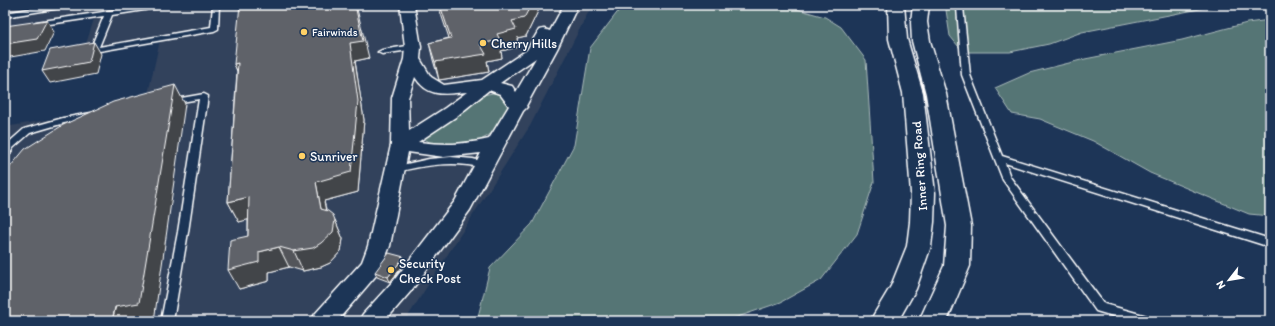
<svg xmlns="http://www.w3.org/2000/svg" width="1275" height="326" font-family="Itim,sans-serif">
  <rect width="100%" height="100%" fill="#1d3557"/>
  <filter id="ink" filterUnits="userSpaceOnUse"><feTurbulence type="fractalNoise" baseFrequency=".025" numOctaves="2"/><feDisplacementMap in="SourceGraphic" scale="8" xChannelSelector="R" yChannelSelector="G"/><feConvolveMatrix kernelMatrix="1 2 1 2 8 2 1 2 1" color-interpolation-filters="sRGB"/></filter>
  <g filter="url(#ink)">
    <!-- built -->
    <path fill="#31425c" d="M 5,5 L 592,5 L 530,126 L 405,321 L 5,321 L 5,127 L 146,103 L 160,40 L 83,53 L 94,19 L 5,34 Z"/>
    <!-- green -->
    <path fill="#557574" stroke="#aababa" d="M 623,5 L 783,5 L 825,17 L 841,27 L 866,60 L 874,182 L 857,234 L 821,280 L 781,302 L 726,321 L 477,321 L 490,268 L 532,224 L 574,145 L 590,48 Z
      M 950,5 L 1220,5 L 1082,32 L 1049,44 L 1010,52 L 963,52 L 950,36 L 946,10 Z
      M 1270,20 L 1270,216 L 1249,214 L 1150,173 L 1093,141 L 1040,119 L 1012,114 L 995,88 L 1029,73 L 1085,59 L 1182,40 L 1247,23 Z
      M 493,93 C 516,95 509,108 501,121 C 496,128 493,133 486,137 C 475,144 463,144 450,145 C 442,145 430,145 424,138 L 424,135 L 483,95 Z"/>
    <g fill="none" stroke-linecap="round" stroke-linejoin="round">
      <defs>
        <path id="service" d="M 54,5 L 69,5 L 66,7 L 5,17 L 5,13 Z
          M 150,5 L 160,6 L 157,8 L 112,15 L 99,47 L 211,27 L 213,5 L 219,5 L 218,29 L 214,31 L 94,52 L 90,50 L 104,16 L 36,26 L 33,24 L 36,22 Z
          M 958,5 L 965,5 L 963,7 L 970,75 L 1002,156 L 1270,239 L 1270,247 L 1005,163 L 1010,177 L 1104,304 L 1147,316 L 1151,318 L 1153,321 L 1130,321 L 1096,311 L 1003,180 L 962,75 L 957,7 Z
          M 413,45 L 417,47 L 416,49 L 382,54 L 378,52 L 382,50 Z
          M 204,94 L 208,96 L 188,232 L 173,321 L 161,321 L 178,232 L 199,99 L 170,104 L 166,102 L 170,100 Z
          M 91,113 L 94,114 L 95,116 L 94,118 L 64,123 L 30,133 L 13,148 L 8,157 L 5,158 L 5,147 L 7,144 L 24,129 L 63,118 Z
          M 451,157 L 473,159 L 487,163 L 489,165 L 484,168 C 454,160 426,165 396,172 L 391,169 L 393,167 L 429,159 Z"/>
        <path id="minor" d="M 400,5 L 414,5 L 421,47 L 420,59 L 431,77 L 444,85 L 482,80 L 527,50 L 539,30 L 544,29 L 550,31 L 564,5 L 578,5 L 557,49 L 526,106 L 527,107 L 523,111 L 470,210 L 411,291 L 385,321 L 359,321 L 363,314 L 395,279 L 455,201 L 481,153 L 444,157 L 408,152 L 390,246 L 382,266 L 379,272 L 337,321 L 311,321 L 315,314 L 362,262 L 368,246 L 391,145 L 392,98 L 404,59 L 405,47 ZM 536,58 L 516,92 L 512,86 L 500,83 ZM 415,77 C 428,98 445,94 467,92 L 445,108 L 409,131 L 408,98 ZM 489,90 L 500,94 L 509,106 L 489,139 C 462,145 445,145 418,142 L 457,116 Z"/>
        <path id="primary" d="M 888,5 L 904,5 L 907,39 L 923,93 L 935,193 L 934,222 L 931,246 L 916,289 L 898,321 L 870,321 L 891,286 L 907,246 L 910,222 L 911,193 L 903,93 L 889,39 Z
          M 913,5 L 929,5 L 927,22 L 930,41 L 946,94 L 971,226 L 970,266 L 947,321 L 919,321 L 944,266 L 947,226 L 926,94 L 912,41 L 911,22 Z"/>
      </defs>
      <!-- service casing -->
      <use href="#service" stroke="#fff" stroke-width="3"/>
      <!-- minor casing -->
      <use href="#minor" stroke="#fff" stroke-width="3"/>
      <!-- primary casing -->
      <use href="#primary" stroke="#fff" stroke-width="3"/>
      <!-- service -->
      <use href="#service" fill="#1d3557" fill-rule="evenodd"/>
      <!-- minor -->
      <use href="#minor" fill="#1d3557" fill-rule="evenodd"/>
      <!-- primary -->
      <use href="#primary" fill="#1d3557" fill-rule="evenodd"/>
    </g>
    <!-- wall -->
    <path fill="#52545a" stroke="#fff" d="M 438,5 L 541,5 L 526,36 L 517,38 L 518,47 L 501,51 L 502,58 L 487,61 L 489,72 L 439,80 L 433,60 L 429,43 L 449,38 Z
      M 369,58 L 355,61 L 364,120 L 358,192 L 324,201 L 326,210 L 335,220 L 343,239 L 341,251 L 330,263 L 321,267 L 303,271 L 289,267 L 269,272 L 269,281 L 239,289 L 248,236 L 248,219 L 239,222 L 228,202 L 237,71 L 234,64 Z
      M 406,262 L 390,282 L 377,277 L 375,272 Z"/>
    <!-- shaded-wall -->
    <path fill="#42454a" stroke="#fff" d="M 355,5 L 356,5 L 369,58 L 355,61 L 364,120 L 358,192 L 324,201 L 329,228 L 321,209 L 316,182 L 350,43 Z
      M 531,5 L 541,5 L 526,36 L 517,38 L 518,47 L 501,51 L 502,58 L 487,61 L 489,72 L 439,80 L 435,62 L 480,44 L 512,21 Z
      M 47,20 L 54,32 L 45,51 L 5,58 L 5,44 Z
      M 94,42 L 101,54 L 96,74 L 50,83 L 42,71 Z
      M 238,63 L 242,82 L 234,64 Z
      M 175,85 L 185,104 L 154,321 L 112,321 Z
      M 249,197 L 259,217 L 239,222 L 228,202 Z
      M 335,220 L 343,239 L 341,251 L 330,263 L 321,267 L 303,271 L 294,251 Z
      M 279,247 L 289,267 L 269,272 L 269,281 L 239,289 L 228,270 L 259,252 Z
      M 404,257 L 406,262 L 390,282 L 388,277 Z"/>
    <!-- building -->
    <path fill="#5f6269" stroke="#fff" d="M 240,5 L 355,5 L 363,41 L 350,43 L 358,101 L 351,172 L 316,182 L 321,209 L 328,211 L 333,215 L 335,220 L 333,232 L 321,243 L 313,248 L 294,251 L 279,247 L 259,252 L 259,262 L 228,270 L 230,240 L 248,236 L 249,197 L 228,202 L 238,63 L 234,64 Z
      M 440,5 L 531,5 L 524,18 L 512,21 L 516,29 L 497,34 L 500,40 L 480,44 L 486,54 L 435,62 L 429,43 L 451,38 Z
      M 47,20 L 37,39 L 5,44 L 5,26 Z
      M 94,42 L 89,62 L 42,71 L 50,50 Z
      M 175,85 L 139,303 L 115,307 L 112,321 L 5,321 L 5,173 L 25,149 L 63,125 L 113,102 Z
      M 389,253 L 404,257 L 388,277 L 375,272 Z"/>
  </g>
  <!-- markers -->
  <g fill="#ffd166" stroke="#1d3557" stroke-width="1.5">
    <circle cx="304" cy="32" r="4"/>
    <circle cx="483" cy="43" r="4"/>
    <circle cx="302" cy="156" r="4"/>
    <circle cx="391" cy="270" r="4"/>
  </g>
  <g text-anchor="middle" stroke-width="3" stroke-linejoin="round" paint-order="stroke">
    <!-- far-poi labels -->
    <g font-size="11" fill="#fff" stroke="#1d3557" text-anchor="start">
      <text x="312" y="36">Fairwinds</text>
    </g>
    <!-- poi labels -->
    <g font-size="13" fill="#fff" stroke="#1d3557" text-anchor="start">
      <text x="491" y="48">Cherry Hills</text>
      <text x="310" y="161">Sunriver</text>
      <text x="399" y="268">Security<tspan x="399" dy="15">Check Post</tspan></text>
    </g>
    <!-- street labels -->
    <g font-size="13" fill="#fff" stroke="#1d3557">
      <text transform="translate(919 166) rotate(-94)" y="5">Inner Ring Road</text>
    </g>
  </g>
  <!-- margin -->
  <rect width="1275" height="326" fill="none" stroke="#1d3557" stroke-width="20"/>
  <rect x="10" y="10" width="1255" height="306" fill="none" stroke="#fff" stroke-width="1.5" filter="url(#ink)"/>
  <!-- north arrow -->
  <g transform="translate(1229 280) rotate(239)" stroke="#1d3557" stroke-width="3" paint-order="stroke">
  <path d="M0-3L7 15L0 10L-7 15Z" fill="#ffffff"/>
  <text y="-6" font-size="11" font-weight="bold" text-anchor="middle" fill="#ffffff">N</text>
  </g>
</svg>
